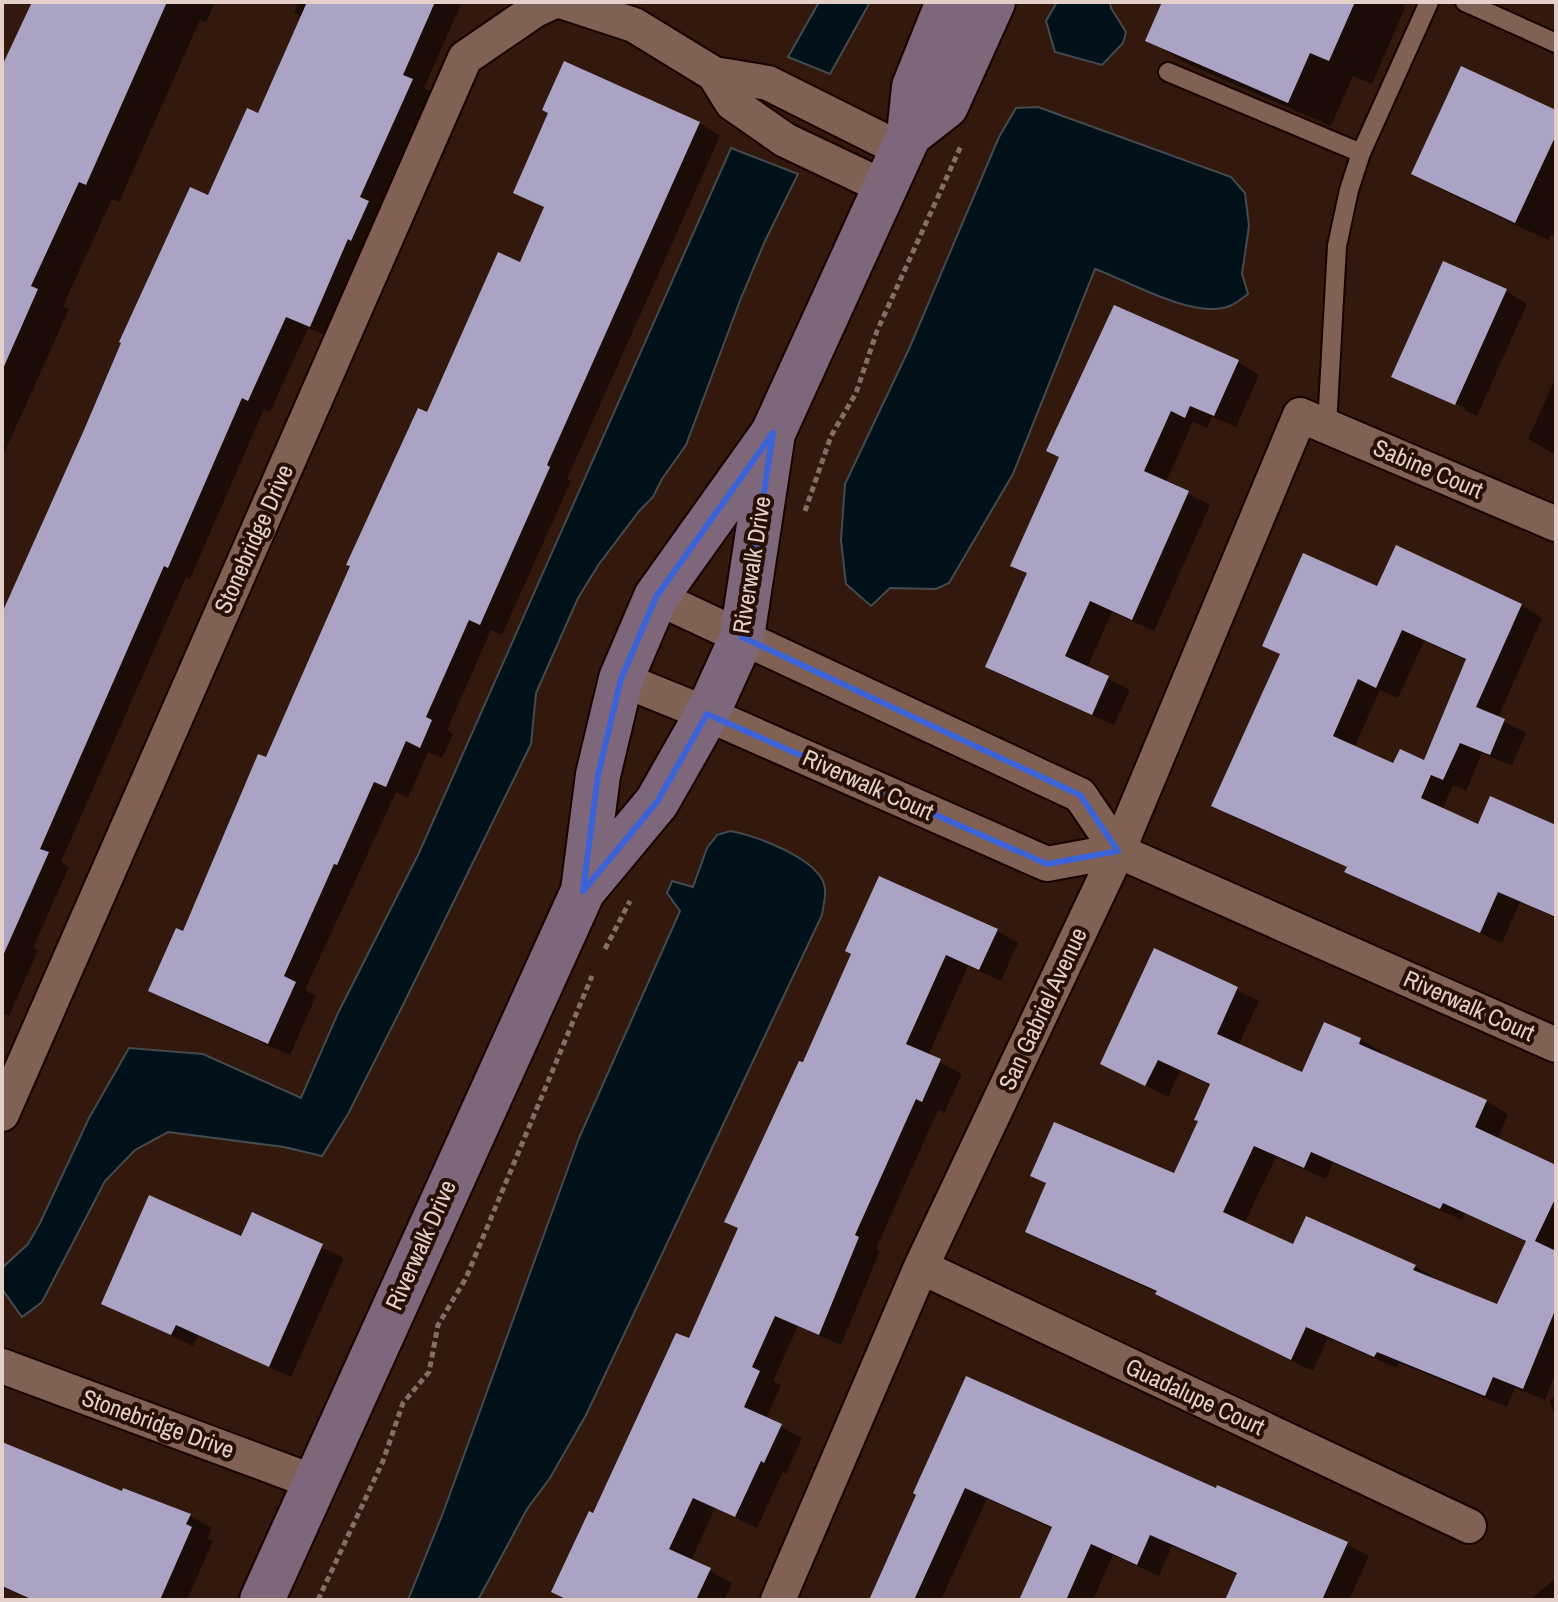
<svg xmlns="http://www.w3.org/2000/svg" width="1558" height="1602" font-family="'Archivo Narrow',sans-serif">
  <rect width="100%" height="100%" fill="#33180e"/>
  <!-- water -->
  <path fill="#001119" stroke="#444b4e" stroke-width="2" d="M 819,2 L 870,2 L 830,74 L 788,57 Z
    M 1057,2 L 1110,2 L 1111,8 L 1126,32 L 1123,43 L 1102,65 L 1055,52 L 1046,21 Z
    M 1038,107 L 1231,177 L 1245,193 L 1249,226 L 1242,274 L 1248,294 C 1243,298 1237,302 1232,305 C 1197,322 1129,281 1095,269 L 1013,474 L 949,583 L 936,589 L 890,588 L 871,606 L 846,584 L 841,540 L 845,484 L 909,349 L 999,137 L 1016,108 Z
    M 731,148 L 798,174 L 765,241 L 741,298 L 686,445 L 662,479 L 653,497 L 640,510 L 599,564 L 578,598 L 536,693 L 531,744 L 404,1003 L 348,1114 L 322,1156 L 284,1147 L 168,1132 L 135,1150 L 105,1181 L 42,1302 L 22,1317 L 2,1289 L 2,1268 L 28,1244 L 40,1223 L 89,1118 L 129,1048 L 203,1054 L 301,1098 L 338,1013 L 419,853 Z
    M 730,831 C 755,835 823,860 825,889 C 826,897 823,907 822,915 L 586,1415 L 550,1478 L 527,1509 L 478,1600 L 408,1600 L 443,1513 L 579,1138 L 680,911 L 667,893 L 672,881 L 693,887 L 707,848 L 717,835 Z"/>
  <!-- shadow -->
  <path fill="#0007" fill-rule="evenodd" d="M 30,2 L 215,2 L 206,23 L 200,20 L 119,202 L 112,199 L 63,306 L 69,309 L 2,458 L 2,60 L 6,62 L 34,4 Z
    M 299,2 L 461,4 L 424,88 L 433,93 L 332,338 L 308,328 L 270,412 L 264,409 L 190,579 L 186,577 L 61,862 L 69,867 L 33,948 L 38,950 L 9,1016 L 2,1013 L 2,622 L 209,198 L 259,115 L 303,17 L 294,12 Z
    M 1164,2 L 1402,2 L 1405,8 L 1372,84 L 1353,76 L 1331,126 L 1190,65 L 1148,40 Z
    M 1556,112 L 1556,237 L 1551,235 L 1548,240 L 1446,192 L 1414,173 Z
    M 699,123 L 720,136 L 567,479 L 571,481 L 502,635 L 491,630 L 447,730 L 453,734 L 442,758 L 428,752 L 408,798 L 396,792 L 305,990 L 316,996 L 290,1055 L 172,1003 L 151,990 L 184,934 L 428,415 L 521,264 L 545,208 L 515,192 Z
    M 1506,291 L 1527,304 L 1477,416 L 1464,410 L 1465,408 L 1413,385 L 1413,387 L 1394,376 Z
    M 1238,362 L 1259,375 L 1236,427 L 1212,417 L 1207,428 L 1193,422 L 1166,482 L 1210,505 L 1154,631 L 1112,612 L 1087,668 L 1130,690 L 1114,725 L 1009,679 L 988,666 L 1029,574 L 1013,565 L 1061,457 Z
    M 1556,377 L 1556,455 L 1528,439 Z
    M 1378,589 L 1521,605 L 1542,618 L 1498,718 L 1526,733 L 1512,766 L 1482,753 L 1466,791 L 1453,785 L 1442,810 L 1479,826 L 1556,826 L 1556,918 L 1520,902 L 1502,943 L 1368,884 L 1347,872 L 1348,868 L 1235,818 L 1213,805 L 1282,655 L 1265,645 ZM 1424,641 L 1467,661 L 1425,762 L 1394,766 L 1354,748 L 1380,690 L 1398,698 Z
    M 997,931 L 1018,943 L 1001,981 L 968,966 L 928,1056 L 962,1074 L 944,1113 L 938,1110 L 876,1249 L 880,1251 L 841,1345 L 798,1326 L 773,1381 L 781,1385 L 766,1419 L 802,1438 L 786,1474 L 783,1472 L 757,1528 L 715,1508 L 691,1561 L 732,1583 L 724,1600 L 569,1600 L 594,1516 L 690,1341 L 740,1229 L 804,1065 L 854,953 Z
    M 1155,950 L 1259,1001 L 1238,1046 L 1303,1074 L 1325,1024 L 1361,1040 L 1382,1052 L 1381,1055 L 1486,1101 L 1508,1114 L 1497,1140 L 1556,1167 L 1556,1373 L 1545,1400 L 1515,1388 L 1507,1407 L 1399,1363 L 1396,1368 L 1328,1338 L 1313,1371 L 1179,1306 L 1158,1293 L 1049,1244 L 1027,1231 L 1048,1184 L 1033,1175 L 1175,1176 L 1201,1121 L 1212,1086 L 1180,1071 L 1168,1097 L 1102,1063 ZM 1276,1157 L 1326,1179 L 1333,1163 L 1462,1220 L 1465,1213 L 1528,1243 L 1498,1307 L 1435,1281 L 1436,1279 L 1415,1266 L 1294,1247 L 1244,1224 Z
    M 253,1215 L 344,1258 L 291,1377 L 198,1336 L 193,1346 L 103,1303 L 242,1239 Z
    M 967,1378 L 1217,1490 L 1218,1488 L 1347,1544 L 1369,1556 L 1349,1600 L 1230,1600 L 1238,1575 L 1172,1546 L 1159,1576 L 1113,1555 L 1093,1600 L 1022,1600 L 1053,1529 L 987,1499 L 941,1600 L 872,1600 Z
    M 1556,1397 L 1556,1417 L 1549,1400 Z
    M 2,1445 L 123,1494 L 190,1516 L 212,1528 L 207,1538 L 213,1541 L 187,1600 L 31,1600 L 2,1587 Z
    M 1556,1578 L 1556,1600 L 1530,1600 Z"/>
  <!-- building -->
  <path fill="#aaa3c3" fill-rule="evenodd" d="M 32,2 L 167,2 L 86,185 L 79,182 L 31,286 L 38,289 L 2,371 L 2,66 Z
    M 307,2 L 435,2 L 403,75 L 413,79 L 360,197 L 369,201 L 351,241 L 348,239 L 310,327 L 286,317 L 248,401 L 242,398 L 168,568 L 164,566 L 40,849 L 49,852 L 2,958 L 2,613 L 84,430 L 121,343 L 119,342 L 190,187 L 208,195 L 247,108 L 258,113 Z
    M 1162,2 L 1355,2 L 1329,61 L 1310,53 L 1288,103 L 1145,41 Z
    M 564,61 L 700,122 L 547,465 L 550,467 L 480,625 L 469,620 L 426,717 L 432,720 L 420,748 L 406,741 L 386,787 L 374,782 L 337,865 L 334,864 L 284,976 L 296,982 L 268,1044 L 148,991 L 176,928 L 183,931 L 258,754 L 266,757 L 350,566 L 346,565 L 418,408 L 427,412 L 498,252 L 520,262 L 544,207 L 513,193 L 548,113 L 542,110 Z
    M 1461,66 L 1556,110 L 1556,135 L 1515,223 L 1411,174 Z
    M 1443,261 L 1507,289 L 1455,405 L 1391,377 Z
    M 1114,305 L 1239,360 L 1214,416 L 1190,406 L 1185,418 L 1171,411 L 1144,471 L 1189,491 L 1132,620 L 1090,601 L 1065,656 L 1109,676 L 1092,715 L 985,667 L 1027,573 L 1010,566 L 1059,457 L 1046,451 Z
    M 1396,545 L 1522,604 L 1476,707 L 1505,719 L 1490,755 L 1460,743 L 1443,780 L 1431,775 L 1421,798 L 1478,824 L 1490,796 L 1556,825 L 1556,917 L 1498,892 L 1480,933 L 1344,872 L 1347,867 L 1211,806 L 1280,654 L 1262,646 L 1303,553 L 1377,586 ZM 1402,630 L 1466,659 L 1424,760 L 1400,749 L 1393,763 L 1333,736 L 1358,679 L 1376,688 Z
    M 879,876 L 998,929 L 979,970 L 946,955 L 906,1044 L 941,1059 L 922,1102 L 916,1099 L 855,1235 L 859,1237 L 819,1335 L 775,1316 L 752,1367 L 760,1371 L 744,1407 L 782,1424 L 764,1463 L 761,1461 L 735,1517 L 693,1498 L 669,1549 L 711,1568 L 696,1600 L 568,1600 L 551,1592 L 589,1511 L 593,1513 L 676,1333 L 689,1338 L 738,1228 L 724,1222 L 799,1061 L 803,1062 L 851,954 L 845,951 Z
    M 1154,948 L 1238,987 L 1217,1034 L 1302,1072 L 1324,1022 L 1361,1038 L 1359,1044 L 1487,1100 L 1475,1127 L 1556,1165 L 1556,1197 L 1535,1241 L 1556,1251 L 1556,1308 L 1523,1389 L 1493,1377 L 1485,1396 L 1377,1352 L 1374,1357 L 1306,1327 L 1291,1360 L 1155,1294 L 1157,1291 L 1025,1232 L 1046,1183 L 1030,1176 L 1054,1122 L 1174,1173 L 1198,1121 L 1194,1120 L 1210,1084 L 1158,1060 L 1145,1086 L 1100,1064 ZM 1254,1146 L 1304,1168 L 1311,1152 L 1440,1209 L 1443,1203 L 1526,1241 L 1497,1304 L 1413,1270 L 1416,1265 L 1306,1216 L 1293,1244 L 1223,1212 Z
    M 149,1195 L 241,1236 L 252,1212 L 323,1244 L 269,1367 L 176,1325 L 171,1335 L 101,1304 Z
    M 966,1376 L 1216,1488 L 1217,1485 L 1348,1542 L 1322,1600 L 1225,1600 L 1237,1573 L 1150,1535 L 1137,1565 L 1091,1544 L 1066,1600 L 1019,1600 L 1052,1527 L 965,1488 L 914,1600 L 869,1600 L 916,1495 L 913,1493 Z
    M 2,1442 L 122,1491 L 123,1488 L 191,1514 L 186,1524 L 192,1527 L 160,1600 L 33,1600 L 2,1586 Z"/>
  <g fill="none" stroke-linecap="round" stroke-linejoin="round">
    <defs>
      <path id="lane" d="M 1465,2 L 1556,43
        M 1168,72 L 1361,153 L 1429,2
        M 1327,426 L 1337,246 L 1349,190 L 1361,153"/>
      <path id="street" d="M 564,2 L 634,25 L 714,74 L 768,83 L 902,150
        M 714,74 L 732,103 L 785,140 L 884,187
        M 656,597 L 1080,795 L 1118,851 L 1556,1045
        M 621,679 L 707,714 L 1047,864 L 1118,851
        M 2,1114 L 465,58 L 535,10 L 552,2
        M 921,1267 L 1469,1526
        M 2,1366 L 314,1482
        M 778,1600 L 921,1267 L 1118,851 L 1300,415 L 1556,524"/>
      <path id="secondary" d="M 909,135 L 946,106 L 993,2
        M 583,891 L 598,775 L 621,679 L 656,597 L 773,433 L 909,135 L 914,87 L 948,2
        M 262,1600 L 583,891 L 657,802 L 707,714 L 742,637 L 773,433"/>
    </defs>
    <!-- lane casing -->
    <use href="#lane" stroke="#190300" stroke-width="22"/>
    <!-- street casing -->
    <use href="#street" stroke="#190300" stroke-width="38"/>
    <!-- secondary casing -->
    <use href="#secondary" stroke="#190300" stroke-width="48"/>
    <!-- path -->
    <path stroke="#856e65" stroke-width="5" stroke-dasharray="6 4" stroke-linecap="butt" d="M 805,511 L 831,436 L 856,393 L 877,331 L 961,146
      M 605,949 L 630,901
      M 318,1600 L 383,1461 L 403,1403 L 429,1372 L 438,1325 L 466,1278 L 592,976"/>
    <!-- lane -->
    <use href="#lane" stroke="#816154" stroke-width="18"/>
    <!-- street -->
    <use href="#street" stroke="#816154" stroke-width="34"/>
    <!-- secondary -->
    <use href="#secondary" stroke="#7e677a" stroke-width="44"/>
  </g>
  <!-- marked area -->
  <path fill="none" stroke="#3b62d6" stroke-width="6" stroke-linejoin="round" d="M 773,433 L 742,637 L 1080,795 L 1118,851 L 1047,864 L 707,714 L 657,802 L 583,891 L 598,775 L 621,679 L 656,597 Z"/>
  <g text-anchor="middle" stroke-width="8" stroke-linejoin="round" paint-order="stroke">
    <!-- street labels -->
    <g font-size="24" fill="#e3d1c9" stroke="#280f05">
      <text transform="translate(1428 469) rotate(23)" y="8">Sabine Court</text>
      <text transform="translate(254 539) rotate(-66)" y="8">Stonebridge Drive</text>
      <text transform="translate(752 565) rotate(-81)" y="8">Riverwalk Drive</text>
      <text transform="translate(868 785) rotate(24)" y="8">Riverwalk Court</text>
      <text transform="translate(1469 1006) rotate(24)" y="8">Riverwalk Court</text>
      <text transform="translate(1043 1009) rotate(-65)" y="8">San Gabriel Avenue</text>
      <text transform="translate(421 1245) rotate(-66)" y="8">Riverwalk Drive</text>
      <text transform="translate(1195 1397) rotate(25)" y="8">Guadalupe Court</text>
      <text transform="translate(158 1424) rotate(20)" y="8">Stonebridge Drive</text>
    </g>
  </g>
  <!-- border -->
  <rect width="1558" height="1602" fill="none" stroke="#e3d1c9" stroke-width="8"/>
</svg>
